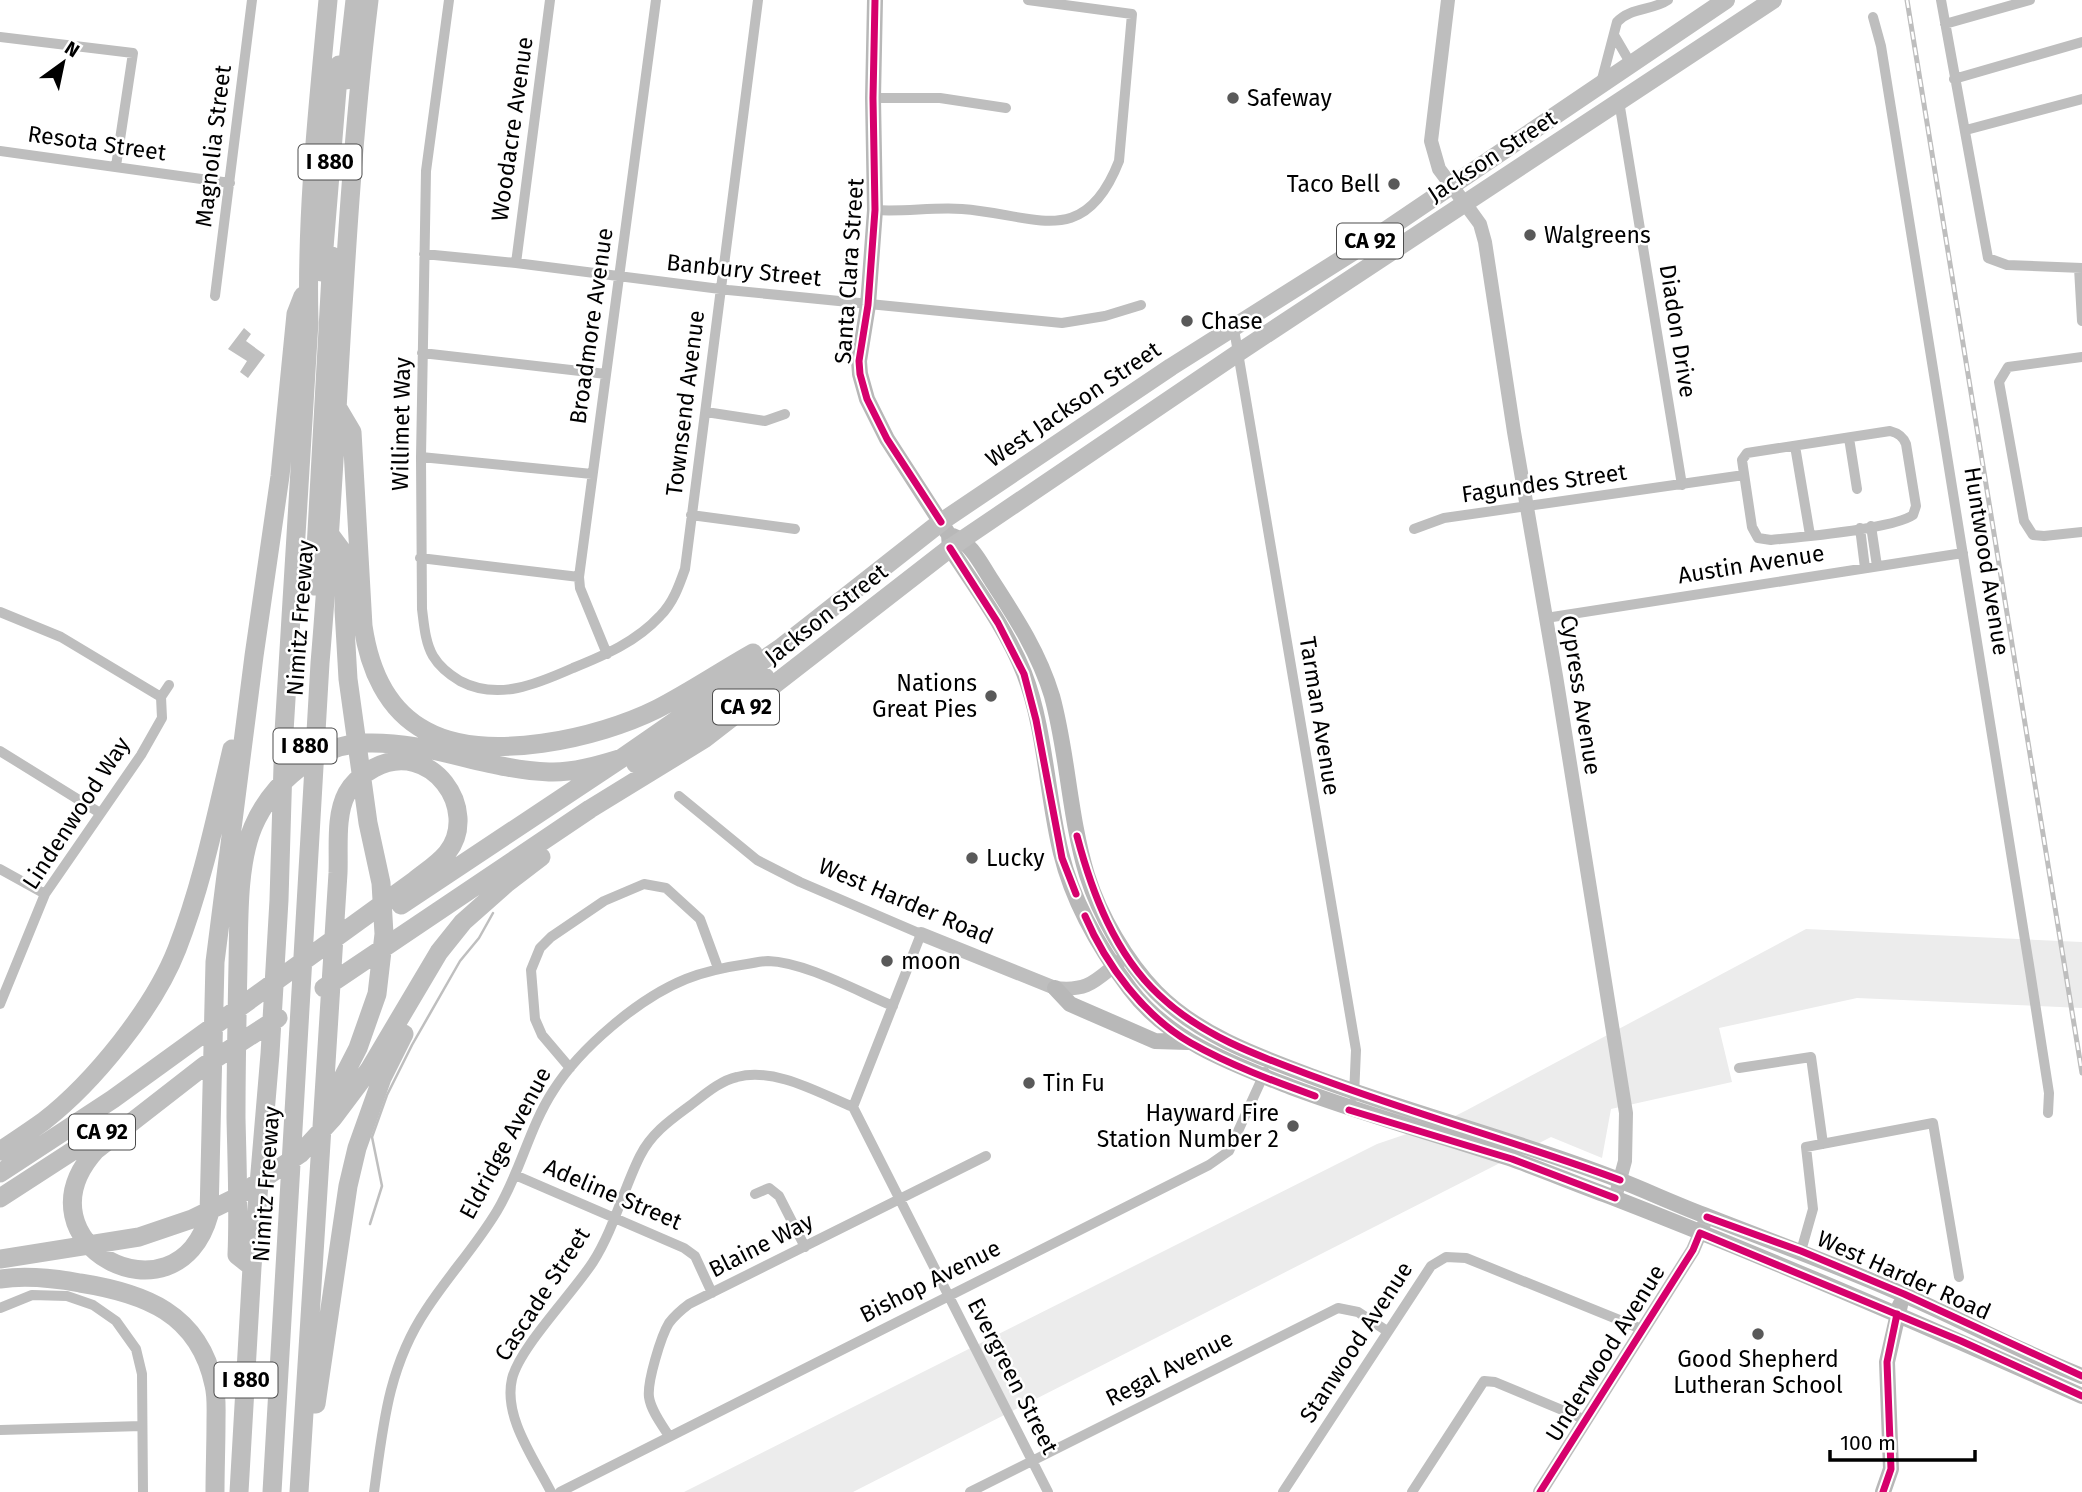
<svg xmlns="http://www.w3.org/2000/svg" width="2082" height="1492" font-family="'Fira Sans',sans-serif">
  <rect width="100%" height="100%" fill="#fff"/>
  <!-- green -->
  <path fill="#ececec" d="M 1806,929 L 2082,942 L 2082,1008 L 1857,998 L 1719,1028 L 1732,1082 L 1611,1109 L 1602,1158 L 1551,1137 L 853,1492 L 684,1492 L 1377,1144 L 1445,1121 L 1467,1110 Z"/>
  <!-- water -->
  <path fill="#bfbfbf" d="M 244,328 L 251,334 L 246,341 L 265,355 L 248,378 L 240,372 L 247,361 L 228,349 Z"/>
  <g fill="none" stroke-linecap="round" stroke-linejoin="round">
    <!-- stream -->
    <path stroke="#bfbfbf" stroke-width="2.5" d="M 370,1224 L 382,1186 L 372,1137 L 387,1095 L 412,1045 L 460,961 L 479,938 L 493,913"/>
    <!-- minor -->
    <path stroke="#bebebe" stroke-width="10" d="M 449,0 L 426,171 L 421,457 L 422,609 C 424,624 425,642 433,656 C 439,666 450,675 460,681 C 498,701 537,684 573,668 C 605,655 636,642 660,616 C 673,603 679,586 685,569 L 758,0
      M 1941,0 L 1988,258 L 2007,265 L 2082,268
      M 1873,17 L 1881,46 L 2030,971 L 2049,1093 L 2048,1113
      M 1945,24 L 2030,0
      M 1614,35 L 1631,64
      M 0,37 L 133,53 L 116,166
      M 1954,79 L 2082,42
      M 1601,83 L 1617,22 C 1631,7 1652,11 1668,0
      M 873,98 L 940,98 L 1006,108
      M 1619,101 L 1682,485
      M 1966,130 L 2082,99
      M 0,151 L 230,183
      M 875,210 C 904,212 933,207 962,209 C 1034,214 1084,251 1119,161 L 1132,14 L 1028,0
      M 424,254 L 516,263 L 728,290 L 1062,323 L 1105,316 L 1141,305
      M 516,263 L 550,0
      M 2079,268 L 2082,321
      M 215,296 L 252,0
      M 1234,329 L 1356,1050 L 1354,1096
      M 422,353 L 606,374
      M 2082,357 L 2008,367 L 1999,382 L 2024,521 L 2033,535 L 2044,536 L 2082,532
      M 706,412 L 765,421 L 785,414
      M 1890,431 C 1898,433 1903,436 1906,444 L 1916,506 L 1913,515 C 1893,529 1800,537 1771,540 L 1758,538 L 1752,527 L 1743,467 L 1742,460 L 1747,453 Z
      M 1849,438 L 1857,489
      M 1795,446 L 1810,535
      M 421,457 L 592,474
      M 691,515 L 795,529
      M 1871,526 L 1877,566
      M 1860,528 L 1865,568
      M 1414,529 L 1444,518 L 1744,475
      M 420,558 L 579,577
      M 0,612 L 61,637 L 161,697
      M 1546,618 L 1963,553
      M 607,654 L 580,588 L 579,577 L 656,0
      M 0,751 L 100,813
      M 679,796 L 757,860 L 800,882 L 921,934 L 853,1107 L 1048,1492
      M 0,869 L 45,894
      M 0,1004 L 45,894 L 141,755 L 162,718 L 161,697 L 169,685
      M 570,1068 L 542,1035 L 535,1019 L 531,970 L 540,948 L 551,937 L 604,901 L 644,884 L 666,888 L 700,919 L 718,968
      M 1739,1068 L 1811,1057 L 1823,1144
      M 515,1175 L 684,1248 L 695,1256 L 712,1293
      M 755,1194 L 769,1188 L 779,1196 L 805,1247
      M 1801,1251 L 1813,1209 L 1806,1147 L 1933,1123 L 1959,1277
      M 0,1308 L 32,1295 L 67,1296 L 93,1305 L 116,1321 L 136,1349 L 142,1374 L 143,1492
      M 0,1430 L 142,1426
      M 669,1436 C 662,1425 651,1411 649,1397 C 647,1382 661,1336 669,1323 C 675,1315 681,1310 689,1304 L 986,1156
      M 374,1492 C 383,1426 388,1367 426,1310 C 448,1276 476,1246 497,1211 C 520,1173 529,1128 553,1091 C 580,1048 639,998 686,979 C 706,971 726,967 747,964 C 754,963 762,961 768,961 C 805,962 859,992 893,1006
      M 551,1492 C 535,1460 503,1417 512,1379 C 519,1348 573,1293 593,1262 C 614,1229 623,1190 640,1156 C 651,1134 669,1121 688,1107 C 703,1096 719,1081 737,1077 C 775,1067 819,1093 853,1107
      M 560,1492 L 1209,1165 L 1229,1151 L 1265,1072
      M 970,1492 L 1338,1308 L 1358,1312 L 1387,1331
      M 1283,1492 L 1431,1266 L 1446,1257 L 1466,1258 L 1644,1330
      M 1412,1492 L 1484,1381 L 1495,1382 L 1586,1420"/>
    <!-- tertiary -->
    <path stroke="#bebebe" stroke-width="14" d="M 1448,0 L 1431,141 L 1439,169 L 1472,213 L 1480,224 L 1485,242 L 1514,432 L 1556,676 L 1626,1113 L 1625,1161 L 1615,1198
      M 921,934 L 1055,988 C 1091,992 1096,979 1123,959
      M 1540,1492 L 1693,1250 L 1707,1217"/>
    <!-- secondary -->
    <path stroke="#b8b8b8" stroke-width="16" d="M 875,0 L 873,98 L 875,210 L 868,305 L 859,361 L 860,374 L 867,399 L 887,439 L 949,535 L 950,548 C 976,588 1006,628 1024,673 C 1045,727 1047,796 1061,853 C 1073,902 1100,949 1130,989 C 1169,1041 1232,1064 1291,1087 C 1363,1114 1436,1134 1509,1158 C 1543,1170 1576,1184 1609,1196 C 1769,1258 1926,1326 2082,1396
      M 953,536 C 971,542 982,566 992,581 C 1016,618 1039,653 1052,696 C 1068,754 1069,816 1087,875 C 1100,916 1126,961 1156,992 C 1199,1036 1260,1057 1316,1078 C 1416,1115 1520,1141 1619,1180 C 1647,1191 1675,1204 1704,1215 C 1770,1241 1837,1265 1902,1294 C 1962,1320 2021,1352 2082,1376
      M 1055,988 L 1070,1004 L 1155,1041 L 1188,1042
      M 1883,1492 L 1891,1469 L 1887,1362 L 1900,1305"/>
    <!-- primary -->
    <path stroke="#bebebe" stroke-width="18" d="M 941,522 L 1171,367 L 1361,247 L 1726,0
      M 950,548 L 1238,353 L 1773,0"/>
    <!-- motorway -->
    <path stroke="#bebebe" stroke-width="19" d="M 346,80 L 355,0
      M 322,272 L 339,65
      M 339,410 L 352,432 L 363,626 C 369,667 386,710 426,731 C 486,764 599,738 657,709 C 690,692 721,671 753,653
      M 314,586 L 332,256
      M 636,764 L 765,677
      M 401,905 L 622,758 L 782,647 L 941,522
      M 324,988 L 590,809 L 704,739 L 950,548
      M 204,1066 L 96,1150 C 12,1243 177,1330 209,1215 L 215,962 L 254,656 L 280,476 L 296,314 L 303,296
      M 204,1066 L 278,1018
      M 324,1108 L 336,1091 L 358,1048 L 377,994 L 384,934 L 381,883 L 368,823 L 348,679 L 344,610 L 345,555 L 331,536
      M 0,1151 C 15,1141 30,1131 44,1121 C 94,1082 154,1008 177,949 C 202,885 216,816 232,749
      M 0,1173 L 113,1099 L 414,881 C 425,872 438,864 447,853 C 481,810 431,738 374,768 C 363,774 353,782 347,793 C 335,815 339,848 338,873 L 299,1492
      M 0,1198 L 105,1130
      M 0,1259 L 139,1237 L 192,1219 L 235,1198 L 300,1154 L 333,1118 L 369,1070 L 439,952 L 463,922 L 507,883 L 541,857
      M 252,1267 L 237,1255 C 239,1209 237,1164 236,1118 C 236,1066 237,1015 238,964 C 239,922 237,866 253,827 C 272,783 317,744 366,743 C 429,741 488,770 549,772 C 573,773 599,765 622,758
      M 0,1279 C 27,1275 53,1278 80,1283 C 144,1293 199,1313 214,1385 C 217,1397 216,1410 216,1422 C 216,1446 215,1469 215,1492
      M 316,1404 L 348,1186 L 357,1148 L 382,1078 L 404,1034
      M 239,1492 L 252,1267 L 270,1054 L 279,900 L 284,732 L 309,322 C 306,215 318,107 328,0
      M 272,1492 L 320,663 C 339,442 342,220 369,0"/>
    <defs>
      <path id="rail" d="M 1907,0 L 2082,1073"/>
    </defs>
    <!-- rail casing -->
    <use href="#rail" stroke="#bebebe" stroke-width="5"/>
    <!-- rail -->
    <use href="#rail" stroke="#fff" stroke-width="2.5" stroke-dasharray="8" stroke-linecap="butt"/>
    <defs>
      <path id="cycleway" d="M 875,0 L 873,98 L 875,210 L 868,305 L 859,361 L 860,374 L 867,399 L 887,439 L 941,522
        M 950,548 L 998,623 L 1024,674 L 1036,720 L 1062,858 L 1076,894
        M 1077,836 C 1092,893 1115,954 1159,995 C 1203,1037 1261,1057 1318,1078 C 1417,1115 1520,1143 1620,1180
        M 1085,916 C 1106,965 1144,1016 1191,1043 C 1230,1065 1273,1081 1315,1096
        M 1349,1110 L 1512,1159 L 1615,1198
        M 1707,1217 L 1801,1251 L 1904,1294 L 2082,1376
        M 1540,1492 L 1693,1250 L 1700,1233 L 1961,1341 L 2082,1396
        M 1883,1492 L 1891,1469 L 1887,1362 L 1897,1314"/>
    </defs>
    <!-- cycleway casing -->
    <use href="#cycleway" stroke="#fff" stroke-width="11"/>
    <!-- cycleway -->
    <use href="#cycleway" stroke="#d6006c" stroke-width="7"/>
  </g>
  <!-- markers -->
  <g fill="#595959" stroke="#fff" stroke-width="2.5">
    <circle cx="1233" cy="98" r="7"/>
    <circle cx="1394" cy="184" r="7"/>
    <circle cx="1530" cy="235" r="7"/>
    <circle cx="1187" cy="321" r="7"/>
    <circle cx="991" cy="696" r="7"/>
    <circle cx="972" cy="858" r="7"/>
    <circle cx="887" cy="961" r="7"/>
    <circle cx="1029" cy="1083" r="7"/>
    <circle cx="1293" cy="1126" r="7"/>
    <circle cx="1758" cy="1334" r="7"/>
  </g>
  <g text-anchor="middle" stroke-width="5" stroke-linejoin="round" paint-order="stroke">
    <!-- shield labels -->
    <g fill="#fff" stroke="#4c4c4c" stroke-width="2">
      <rect x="298.5" y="144.5" width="63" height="35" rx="5"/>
      <rect x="1337" y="223.5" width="66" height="35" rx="5"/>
      <rect x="713" y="689.5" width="66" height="35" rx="5"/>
      <rect x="273.5" y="728.5" width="63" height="35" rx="5"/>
      <rect x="69" y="1114.5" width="66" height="35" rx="5"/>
      <rect x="214.5" y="1362.5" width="63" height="35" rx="5"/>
    </g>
    <g font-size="21" font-weight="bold" fill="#000">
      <text x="330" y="169">I 880</text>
      <text x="1370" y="248">CA 92</text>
      <text x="746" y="714">CA 92</text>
      <text x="305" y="753">I 880</text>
      <text x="102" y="1139">CA 92</text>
      <text x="246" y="1387">I 880</text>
    </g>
    <!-- poi labels -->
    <g font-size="23" fill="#000" stroke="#fff" text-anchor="start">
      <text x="1247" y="106">Safeway</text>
      <text x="1380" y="192" text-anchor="end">Taco Bell</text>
      <text x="1544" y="243">Walgreens</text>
      <text x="1201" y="329">Chase</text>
      <text x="977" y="691" text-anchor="end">Nations<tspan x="977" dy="26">Great Pies</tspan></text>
      <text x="986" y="866">Lucky</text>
      <text x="901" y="969">moon</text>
      <text x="1043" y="1091">Tin Fu</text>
      <text x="1279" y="1121" text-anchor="end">Hayward Fire<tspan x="1279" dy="26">Station Number 2</tspan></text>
      <text x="1758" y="1367" text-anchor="middle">Good Shepherd<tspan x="1758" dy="26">Lutheran School</tspan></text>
    </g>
    <!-- street labels -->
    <g font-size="23" fill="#000" stroke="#fff">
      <text transform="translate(512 129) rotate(-82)" y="8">Woodacre Avenue</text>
      <text transform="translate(97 143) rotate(8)" y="8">Resota Street</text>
      <text transform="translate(213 146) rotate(-83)" y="8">Magnolia Street</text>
      <text transform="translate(1492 156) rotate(-33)" y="8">Jackson Street</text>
      <text transform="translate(744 270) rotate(6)" y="8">Banbury Street</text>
      <text transform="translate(849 271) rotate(-86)" y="8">Santa Clara Street</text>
      <text transform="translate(591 326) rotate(-82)" y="8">Broadmore Avenue</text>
      <text transform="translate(1678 331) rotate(81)" y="8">Diadon Drive</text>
      <text transform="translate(685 403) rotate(-83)" y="8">Townsend Avenue</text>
      <text transform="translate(1073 404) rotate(-34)" y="8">West Jackson Street</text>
      <text transform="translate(401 424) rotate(-89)" y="8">Willimet Way</text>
      <text transform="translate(1544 483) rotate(-8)" y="8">Fagundes Street</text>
      <text transform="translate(1987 561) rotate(81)" y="8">Huntwood Avenue</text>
      <text transform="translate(1751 564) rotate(-9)" y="8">Austin Avenue</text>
      <text transform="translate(826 614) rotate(-38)" y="8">Jackson Street</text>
      <text transform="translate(300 618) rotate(-86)" y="8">Nimitz Freeway</text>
      <text transform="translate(1581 695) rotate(81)" y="8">Cypress Avenue</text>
      <text transform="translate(1320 716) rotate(81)" y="8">Tarman Avenue</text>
      <text transform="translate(76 813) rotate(-57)" y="8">Lindenwood Way</text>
      <text transform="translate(906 901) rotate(23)" y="8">West Harder Road</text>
      <text transform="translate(505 1143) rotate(-62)" y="8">Eldridge Avenue</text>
      <text transform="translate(266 1184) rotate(-86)" y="8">Nimitz Freeway</text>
      <text transform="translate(613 1194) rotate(23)" y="8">Adeline Street</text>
      <text transform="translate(761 1245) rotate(-27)" y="8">Blaine Way</text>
      <text transform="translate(1904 1275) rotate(24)" y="8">West Harder Road</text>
      <text transform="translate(930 1281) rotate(-27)" y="8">Bishop Avenue</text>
      <text transform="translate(542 1294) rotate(-57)" y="8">Cascade Street</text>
      <text transform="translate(1356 1342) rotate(-57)" y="8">Stanwood Avenue</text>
      <text transform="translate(1605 1353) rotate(-58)" y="8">Underwood Avenue</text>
      <text transform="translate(1169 1368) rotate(-27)" y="8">Regal Avenue</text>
      <text transform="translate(1013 1376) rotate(63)" y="8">Evergreen Street</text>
    </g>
  </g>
  <!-- north arrow -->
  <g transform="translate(63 63) rotate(33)" stroke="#ffffff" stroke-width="5" paint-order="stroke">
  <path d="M0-5L12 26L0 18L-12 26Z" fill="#000000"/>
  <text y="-10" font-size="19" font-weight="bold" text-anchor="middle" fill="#000000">N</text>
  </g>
  <!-- scale -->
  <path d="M1830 1450v10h145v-10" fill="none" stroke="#000000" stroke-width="3.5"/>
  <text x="1840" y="1450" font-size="21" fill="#000000" stroke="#ffffff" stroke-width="5" paint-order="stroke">100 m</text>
</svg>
